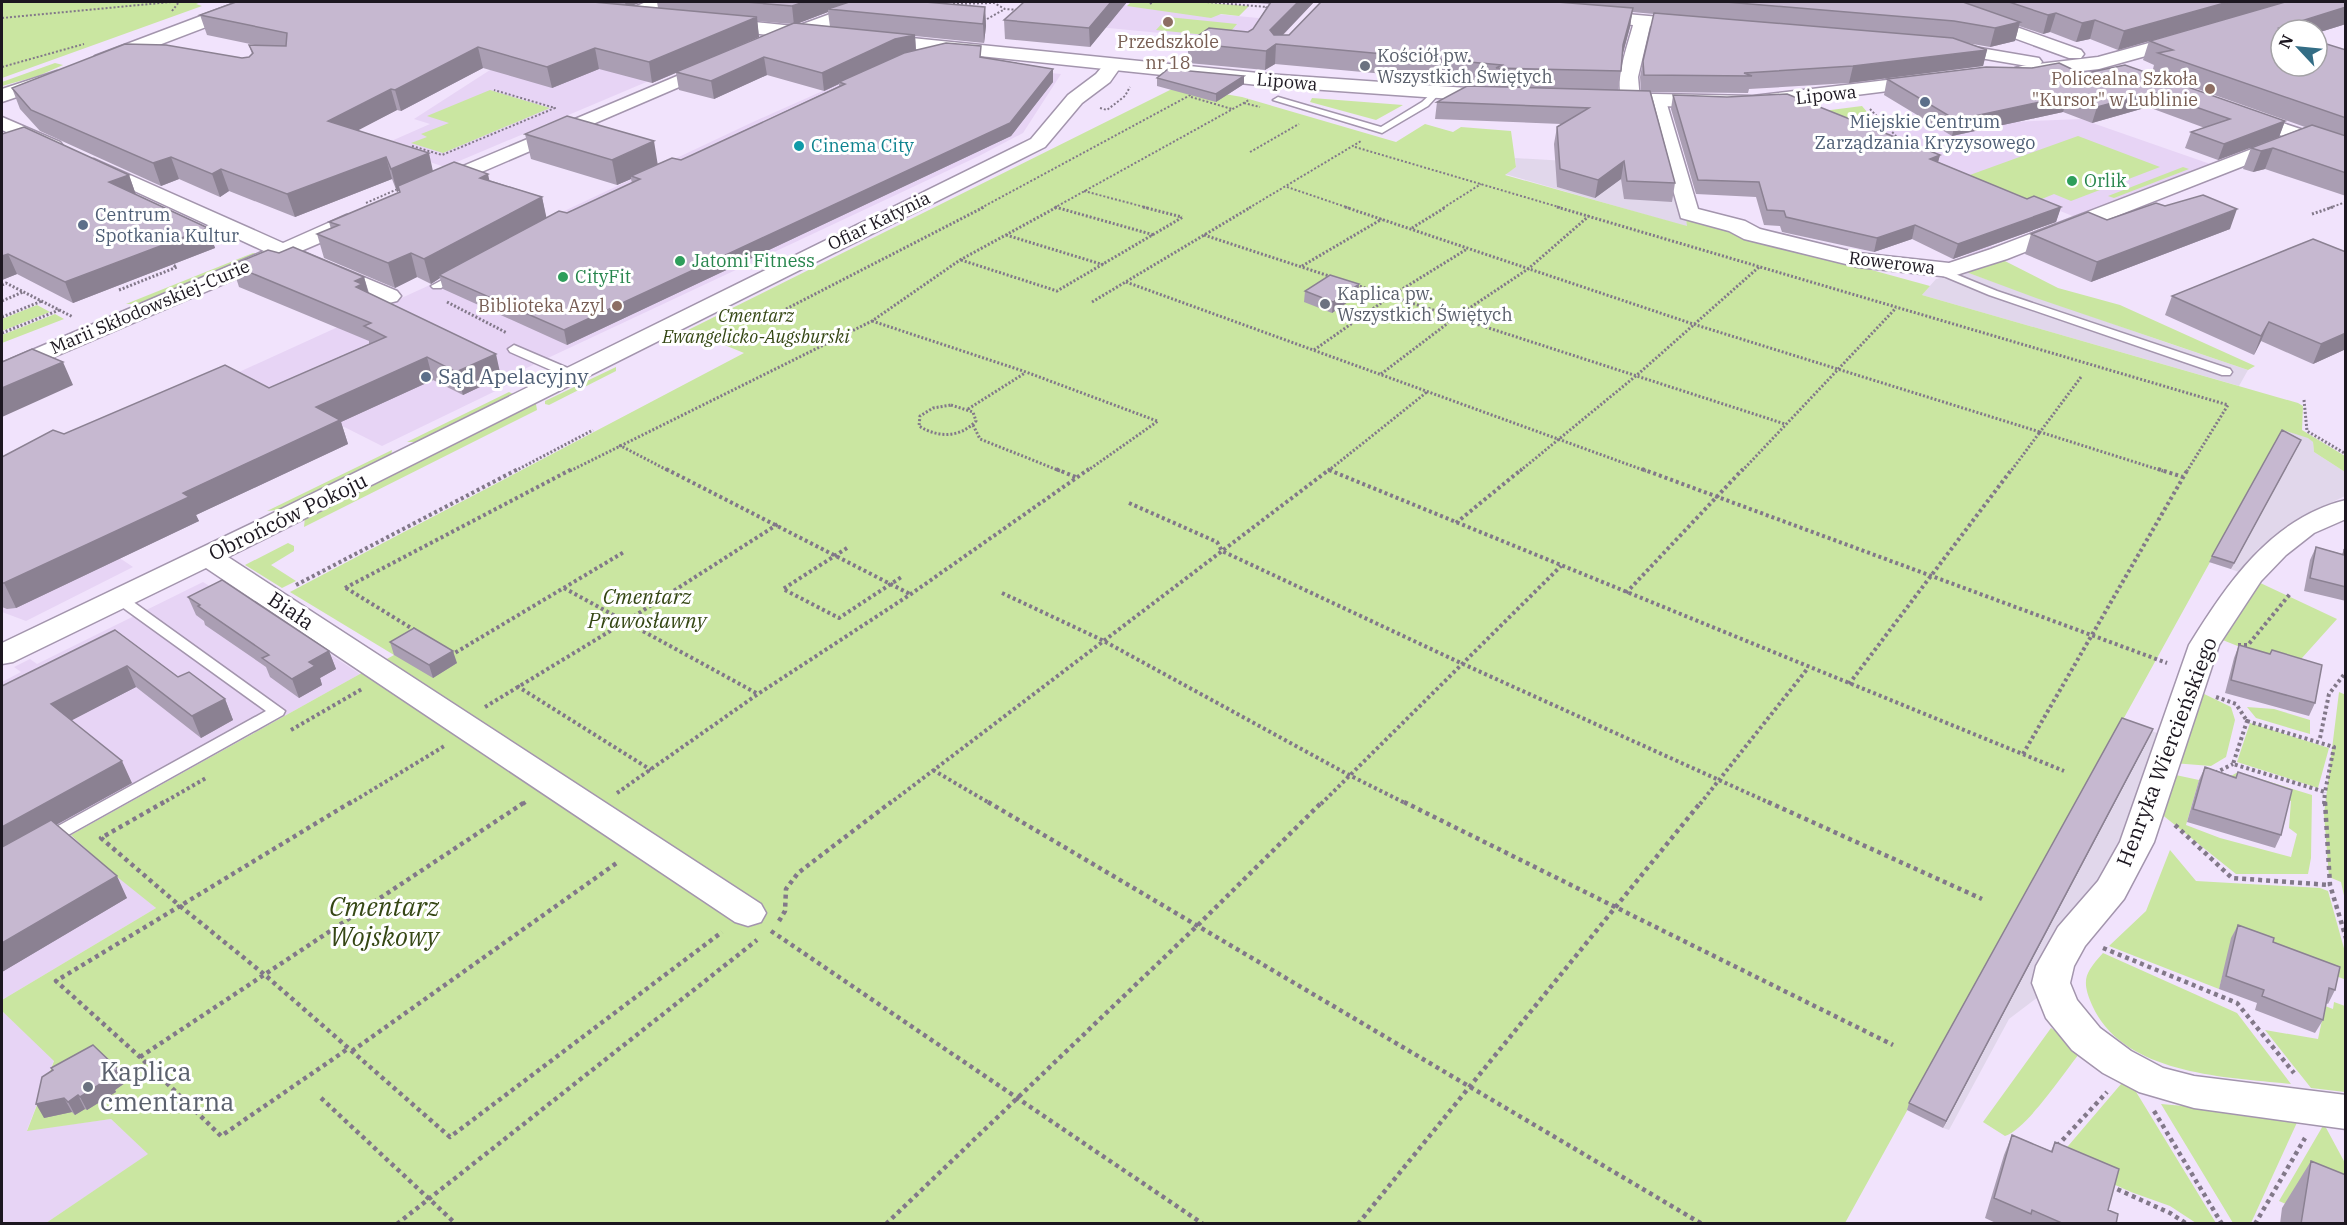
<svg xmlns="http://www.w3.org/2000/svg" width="2347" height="1225" font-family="'IBM Plex Serif',serif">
  <rect width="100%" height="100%" fill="#f1e3fc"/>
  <!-- built -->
  <path fill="#e7d4f5" d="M 1088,2 L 1269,19 L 1253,42 L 1067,24 Z
    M 734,45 L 445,167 L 380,146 L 430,124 L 414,119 L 504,61 Z
    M 922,61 L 1061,74 L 1023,133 L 979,156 L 518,372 L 512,383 L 382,446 L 237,373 L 487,259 L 494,244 L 753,122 L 845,81 Z
    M 2081,119 L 2216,166 L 2080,219 L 2043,204 L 1964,233 L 1999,249 L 1975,257 L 1963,253 L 1876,131 L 1896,127 Z
    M 90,538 L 133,567 L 26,621 L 2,612 L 2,559 Z
    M 203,582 L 229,598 L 239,594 L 360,674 L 72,834 L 156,908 L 2,1000 L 2,682 L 21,672 L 14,667 L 30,659 L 37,664 Z
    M 2,1011 L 54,1060 L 27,1130 L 111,1119 L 149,1154 L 46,1223 L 2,1223 Z"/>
  <!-- industrial -->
  <path fill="#e1d7eb" d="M 1515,158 L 1671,167 L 1688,227 L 1505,174 L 1516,167 Z
    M 1966,272 L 2162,341 L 2248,370 L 2239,386 L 1922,295 L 1936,279 Z
    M 2283,430 L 2308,437 L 2313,442 L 2314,452 L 2345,472 L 2345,496 L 2303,516 L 2259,548 L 2239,572 L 2209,562 Z
    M 2122,720 L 2165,736 L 2127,838 L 2042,994 L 2009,1019 L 1949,1130 L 1943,1128 Z"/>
  <!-- green -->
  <path fill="#cae6a1" d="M 2,2 L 201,2 L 196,4 L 202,6 L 2,78 Z
    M 1131,2 L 1197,2 L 1249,6 L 1239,16 L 1221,14 L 1211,18 L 1127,6 Z
    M 1168,17 L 1237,24 L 1226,37 L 1156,30 Z
    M 55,63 L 63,65 L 38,76 L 2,86 L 2,82 Z
    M 1178,86 L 1242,97 L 1396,142 L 1425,124 L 1453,132 L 1461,127 L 1511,131 L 1516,167 L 1505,175 L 1687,226 L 1686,219 L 1930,286 L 1922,295 L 2298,403 L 2303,406 L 2302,430 L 2345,456 L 2345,472 L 2314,452 L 2313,442 L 2308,438 L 2283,430 L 1845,1223 L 46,1223 L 148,1154 L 111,1119 L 27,1131 L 54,1061 L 2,1011 L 2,1000 L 156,908 L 111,872 L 71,835 L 394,655 L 290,592 L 744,353 L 688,330 Z
    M 490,90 L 550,108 L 443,153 L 411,143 L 427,137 L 421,134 L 449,123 L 427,116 Z
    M 1312,98 L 1403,105 L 1376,120 L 1310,102 Z
    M 1862,106 L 1879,126 L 1815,112 Z
    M 2078,136 L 2160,167 L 2071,201 L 2054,194 L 2022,207 L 1956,180 Z
    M 2183,167 L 2189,169 L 2114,198 L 2108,196 Z
    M 253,253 L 257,254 L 142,304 L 126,304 Z
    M 1999,258 L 2058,288 L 2120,305 L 2255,366 L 2248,370 L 2036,298 L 1966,272 Z
    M 37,305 L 50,312 L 2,331 L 2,319 Z
    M 55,314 L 64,319 L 2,343 L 2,335 Z
    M 616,367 L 616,371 L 549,405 L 545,404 L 545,401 Z
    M 509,392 L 517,396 L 417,442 L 407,442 Z
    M 533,403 L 536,404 L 537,410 L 304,527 L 305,517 Z
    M 392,450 L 391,456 L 287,509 L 267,511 Z
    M 288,543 L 294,546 L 294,551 L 271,565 L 296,581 L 282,588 L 245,565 Z
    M 2254,580 L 2337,619 L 2293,668 L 2215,637 Z
    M 2198,691 L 2231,707 L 2235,720 L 2226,757 L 2211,766 L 2173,763 Z
    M 2339,692 L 2346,695 L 2345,900 L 2341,882 L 2329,877 L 2324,814 Z
    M 2247,707 L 2274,709 L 2310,720 L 2310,734 L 2256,718 Z
    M 2250,723 L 2329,748 L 2318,788 L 2237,762 Z
    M 2238,772 L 2312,795 L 2311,858 L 2308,874 L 2236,874 L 2160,813 L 2171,774 L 2199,780 L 2186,825 L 2220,838 L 2291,857 L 2297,834 L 2289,828 L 2291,801 L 2224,780 Z
    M 2170,850 L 2196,881 L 2320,888 L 2328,891 L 2345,952 L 2344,979 L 2232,939 L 2219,989 L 2109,946 L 2146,911 Z
    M 2103,953 L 2237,1013 L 2291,1084 C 2226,1077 2123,1075 2092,1005 C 2081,980 2085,973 2103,953 Z
    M 2334,1002 L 2345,1006 L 2345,1092 L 2311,1088 L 2265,1030 L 2318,1039 L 2325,1006 L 2333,1009 Z
    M 2051,1028 L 2082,1050 C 2066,1070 2027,1129 2005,1136 L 1983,1122 Z
    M 2127,1077 L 2216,1223 L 2196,1223 L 2170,1206 L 2131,1192 L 2057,1159 Z
    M 2161,1104 L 2300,1116 L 2251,1223 L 2233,1223 Z
    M 2324,1124 L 2345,1163 L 2345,1223 L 2328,1223 L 2279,1201 Z"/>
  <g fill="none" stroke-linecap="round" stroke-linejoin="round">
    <defs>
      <path id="lane" d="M 1435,90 L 1440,93 L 1428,106 L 1382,133 L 1273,100 L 1278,97 L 1381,127 L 1422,102 Z
        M 1938,267 L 1997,291 L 2230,369 L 2232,372 L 2230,375 L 2222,375 L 1989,295 L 1934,272 L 1932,270 Z
        M 459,271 L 463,272 L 463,276 L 441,288 L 433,288 L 431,286 Z
        M 514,345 L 577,372 L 579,375 L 577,378 L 569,378 L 510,352 L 508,349 Z
        M 120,595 L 125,596 L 285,711 L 283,715 L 52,844 L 40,844 L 37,840 L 40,836 L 266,711 L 115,602 L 113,599 Z"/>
      <path id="street" d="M 646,2 L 667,2 L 665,6 C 653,11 637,23 623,20 L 620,16 L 623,12 Z
        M 863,2 L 885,2 L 883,6 L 782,44 L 770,44 L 767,40 L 770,36 Z
        M 1924,2 L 1946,2 L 2081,50 L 2084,54 L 2081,58 L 2069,58 L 1926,6 Z
        M 1592,11 L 1694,20 L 1700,21 L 1703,25 L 1700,29 L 1694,30 L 1650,26 L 1638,77 L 1640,100 L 1638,104 L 1624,104 C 1612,86 1628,45 1633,25 L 1586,20 L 1583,16 L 1586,12 Z
        M 1945,42 L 2033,57 L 2039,58 L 2042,62 L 2039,66 L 2033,67 L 1939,51 L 1936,47 L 1939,43 Z
        M 715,60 L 721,61 L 724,65 L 721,69 L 444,188 L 437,190 L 430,188 L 427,184 L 430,180 Z
        M 1113,60 L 1119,61 L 1122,65 L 1110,82 L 1082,103 L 1045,147 L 228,557 L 761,904 L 766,913 L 761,922 L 748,926 L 735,922 L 206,568 L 13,662 L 2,664 L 2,643 L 259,520 L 1031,139 L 1068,95 L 1096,74 L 1107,61 Z
        M 1657,95 L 1664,97 L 1666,101 L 1698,209 L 1745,221 L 1760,229 L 1858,253 L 1949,263 L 1991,249 L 2278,139 L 2292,139 L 2295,143 L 2292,147 L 2007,259 L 1950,277 L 1858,267 L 1744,239 L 1729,231 L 1681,218 L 1648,101 L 1650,97 Z
        M 2,117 L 60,142 L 63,146 L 60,150 L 46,150 L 2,130 Z
        M 94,159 L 283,243 L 346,215 L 354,214 L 362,215 L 365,220 L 362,225 L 301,251 L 397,291 L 401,296 L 397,301 L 389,303 L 381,301 L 282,259 L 2,379 L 2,363 L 264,251 L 87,169 L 84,165 L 87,161 Z
        M 2346,500 L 2346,519 L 2314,533 L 2286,555 L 2261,581 L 2219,645 L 2154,842 L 2124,899 L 2085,946 L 2074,966 L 2070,983 L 2077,1000 L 2100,1028 L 2131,1051 L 2163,1068 L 2194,1076 L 2346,1095 L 2346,1129 L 2194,1108 L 2139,1092 L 2103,1073 L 2072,1050 L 2046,1018 L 2032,983 L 2036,966 L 2058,927 L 2098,881 L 2120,842 L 2189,645 C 2227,584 2271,518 2346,500 Z"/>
      <path id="secondary" d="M 238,2 L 263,2 L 261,6 L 109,64 L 95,64 L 92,60 L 95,56 Z
        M 714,18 L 823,29 L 830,31 L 833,35 L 830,39 L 823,41 L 707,28 L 704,24 L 707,20 Z
        M 2189,32 L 2196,34 L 2199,38 L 2196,42 L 2099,69 L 2022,78 L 2015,76 L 2012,72 L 2015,68 L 2022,66 L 2098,57 Z
        M 872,34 L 1268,74 L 1496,90 L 1503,92 L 1506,96 L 1503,100 L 1496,102 L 1268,86 L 865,44 L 862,40 L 865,36 Z
        M 57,71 L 64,73 L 67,77 L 64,81 L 2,102 L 2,89 Z
        M 1929,75 L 1936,77 L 1939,81 L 1936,85 L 1753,108 L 1607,105 L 1600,103 L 1597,99 L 1600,95 L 1607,93 L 1753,96 Z
        M 2240,109 L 2346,144 L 2346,158 L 2233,119 L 2229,115 L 2233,111 Z"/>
    </defs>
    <!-- lane casing -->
    <use href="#lane" stroke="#a395ad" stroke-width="3"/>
    <!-- street casing -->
    <use href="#street" stroke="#a395ad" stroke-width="3"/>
    <!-- secondary casing -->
    <use href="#secondary" stroke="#a395ad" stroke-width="3"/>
    <!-- path-far3 -->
    <path stroke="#827889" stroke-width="2" stroke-dasharray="2 2" stroke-linecap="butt" d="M 1207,2 L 1267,7 L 1265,9
      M 953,4 L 994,3 L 1005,9 L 1019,10
      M 1150,4 L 1153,2
      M 172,11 L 179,2
      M 2,18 L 171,2
      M 987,19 L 1005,9
      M 2,67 L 84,44
      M 1191,97 L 1232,109
      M 1244,103 L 1260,107
      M 1100,108 L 1107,110 L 1125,96 L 1130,87
      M 1870,109 L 1896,136 L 1917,146
      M 1857,123 L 1886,129
      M 412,146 L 442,155 L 555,108 L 494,90
      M 1355,147 L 1562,208
      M 1250,152 L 1299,124
      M 1287,187 L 1349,208
      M 1084,191 L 1148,208
      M 366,203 L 400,188
      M 1055,207 L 1059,208
      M 981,208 L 1196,92
      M 1054,208 L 1249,100
      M 1249,208 L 1361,141
      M 1443,208 L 1481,184
      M 2329,208 L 2346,202"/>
    <!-- path-far2 -->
    <path stroke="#827889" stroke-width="3" stroke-dasharray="2 2" stroke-linecap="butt" d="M 1055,207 L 1154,235
      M 1143,207 L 1182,217
      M 1345,207 L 1693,324 L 2040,432 L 2011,471
      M 1557,207 L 2228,405 L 2187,471
      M 2312,214 L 2333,207
      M 1412,228 L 1446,207
      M 1006,235 L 1104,265
      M 1204,235 L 1332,277
      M 961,260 L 1057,291 L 1183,217
      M 1302,266 L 1382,219
      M 1126,282 L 1646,471
      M 2,285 L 6,283 L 73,317
      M 1356,285 L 1785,424
      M 119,290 L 177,267 L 172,265
      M 2,301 L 23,292
      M 447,302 L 507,333
      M 1092,302 L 1251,207
      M 786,309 L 984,207
      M 2,317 L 42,301
      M 872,321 L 1026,372 L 1157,421
      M 2,333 L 59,310
      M 1314,350 L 1391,296 L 1467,249
      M 1381,374 L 1456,317 L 1528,269 L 1590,215
      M 2081,377 L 2040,432 L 2163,471
      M 2304,400 L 2307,431 L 2346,454
      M 951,405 L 973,412 L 976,421 C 960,438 938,438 919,426 L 920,416 L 933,408 Z
      M 968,409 L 1025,373
      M 973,425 L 980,439 L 1060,471
      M 619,445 L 669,471
      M 515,471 L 593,430
      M 570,471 L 872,321 L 960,260 L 1057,207
      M 1087,471 L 1158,421
      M 1328,471 L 1427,392
      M 1520,471 L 1637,375 L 1759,267
      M 1742,471 L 1896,308"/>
    <!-- path-far1 -->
    <path stroke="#827889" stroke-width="4" stroke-dasharray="3 3" stroke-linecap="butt" d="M 666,469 L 910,594
      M 1056,469 L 1078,478
      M 1642,469 L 2167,663
      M 2158,469 L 2183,477
      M 1329,470 L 2064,771
      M 1129,503 L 1217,542 L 1222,551 L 1463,664 L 1772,804
      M 1456,523 L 1522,469
      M 847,548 L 783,589 L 839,618 L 903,576
      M 296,585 L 518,469
      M 345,588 L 572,469
      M 346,588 L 416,631
      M 564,588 L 758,694
      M 1002,593 L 1102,640 L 1349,775 L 1407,804
      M 1626,593 L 1743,469
      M 2238,645 L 2248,645 L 2290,594
      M 450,653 L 453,654 L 624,552
      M 1849,684 L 2012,469
      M 517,686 L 651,770
      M 2216,697 L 2236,704 L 2247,721
      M 485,707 L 625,622 L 778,524
      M 2247,721 L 2334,747 L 2325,792 L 2233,764 Z
      M 291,730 L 362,689
      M 2320,738 L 2329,694 L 2346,672
      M 2023,754 L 2188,469
      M 933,770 L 991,804
      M 2215,773 L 2233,764
      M 617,793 L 758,694 L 911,594 L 1089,469
      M 161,804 L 206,778
      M 349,804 L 446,745
      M 523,804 L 527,801
      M 889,804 L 1330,469
      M 1321,804 L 1561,566
      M 1700,804 L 1808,668
      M 2324,804 L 2325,792"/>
    <!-- path -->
    <path stroke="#827889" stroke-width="4.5" stroke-dasharray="4 4" stroke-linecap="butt" d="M 164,802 L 101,838 L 180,906 L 56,981 L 140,1057 L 221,1136 L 349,1048
      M 351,802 L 180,906 L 265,975 L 450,1137 L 722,932
      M 988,802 L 1702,1224
      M 1404,802 L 1893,1045
      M 1768,802 L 1982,899
      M 2325,802 L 2330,885 L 2346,938
      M 2175,825 L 2232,878 L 2330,885
      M 779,921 L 785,911 L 786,889 L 798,873 L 891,802
      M 771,931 L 1203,1224
      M 2103,948 L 2237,1003 L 2294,1073
      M 352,1051 L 618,862
      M 140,1057 L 525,802
      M 321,1098 L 456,1224
      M 2154,1111 L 2222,1224
      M 2057,1146 L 2107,1092
      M 2110,1186 L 2170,1213 L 2187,1224
      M 397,1224 L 757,940
      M 886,1224 L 1198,925 L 1322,802
      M 1358,1224 L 1701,802
      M 2255,1224 L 2305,1138"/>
    <!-- lane -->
    <use href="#lane" fill="#fff" fill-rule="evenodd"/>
    <!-- street -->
    <use href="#street" fill="#fff" fill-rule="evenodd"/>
    <!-- secondary -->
    <use href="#secondary" fill="#fff" fill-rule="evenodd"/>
  </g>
  <!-- wall -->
  <path fill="#aa9eb3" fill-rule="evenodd" d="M 236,2 L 642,2 L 633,5 L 658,8 L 657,2 L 944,2 L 941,3 L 985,7 L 986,26 L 984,43 L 915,36 L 916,50 L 982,57 L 1053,69 L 1053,82 L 1011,136 L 567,345 L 443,289 L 440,278 L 431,284 L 417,277 L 395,288 L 324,258 L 317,234 L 331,229 L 329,222 L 400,192 L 399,191 L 397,192 L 392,179 L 295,217 L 229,191 L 220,197 L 179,179 L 161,186 L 40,131 L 20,109 L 12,88 L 249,57 L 252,54 L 249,45 L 255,45 L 207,35 L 200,15 ZM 828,12 L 830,27 L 796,24 ZM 757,21 L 792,24 L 724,52 L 759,37 ZM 483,68 L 552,88 L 599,69 L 652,83 L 676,73 L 679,90 L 714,99 L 767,75 L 824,91 L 839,84 L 839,86 L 692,155 L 681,160 L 658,164 L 525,134 L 531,159 L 617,185 L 631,179 L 632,183 L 567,213 L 546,218 L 542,197 L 489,180 L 433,171 L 357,130 L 397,110 L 401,111 Z
    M 1127,2 L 1090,47 L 1005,39 L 1004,20 Z
    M 1241,2 L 1314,2 L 1283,35 L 1289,35 L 1321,2 L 2346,2 L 2346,24 L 2317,33 L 2317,30 L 2281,30 L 2346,50 L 2346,196 L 2265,169 L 2253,172 L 2243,169 L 2251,148 L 2305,127 L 2152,73 L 2154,65 L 2143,60 L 2149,41 L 2118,50 L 2090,39 L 2076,42 L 2050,32 L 2043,34 L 2019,26 L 2015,41 L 1990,47 L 1967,43 L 1987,50 L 1983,66 L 1849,83 L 1749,89 L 1748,93 L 1651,92 L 1675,183 L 1672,202 L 1624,199 L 1621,179 L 1595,198 L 1557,187 L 1554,144 L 1557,127 L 1561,124 L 1435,119 L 1437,102 L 1494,86 L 1494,84 L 1275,64 L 1265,70 L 1188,63 L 1188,43 L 1248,32 L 1253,29 L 1269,4 ZM 1632,12 L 1654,14 L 1643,61 L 1640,77 L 1641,91 L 1618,90 L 1622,57 L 1630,27 Z
    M 2082,74 L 2285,121 L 2279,137 L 2218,160 L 2185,148 L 2191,132 L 2205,128 L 2148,107 L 2092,123 L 2063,112 L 1952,136 L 1884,95 L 1887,79 Z
    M 1244,76 L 1244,84 L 1216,102 L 1157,86 L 1157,78 Z
    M 1673,95 L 1940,155 L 1938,162 L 2027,199 L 2061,207 L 2056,222 L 1953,259 L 1912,239 L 1874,252 L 1782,232 L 1780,226 L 1764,225 L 1756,197 L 1696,194 L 1671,109 Z
    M 2,134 L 129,175 L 136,195 L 208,228 L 215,248 L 73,303 L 17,274 L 2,280 Z
    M 2107,220 L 2230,229 L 2091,282 L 2025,254 L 2031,234 Z
    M 2313,239 L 2346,349 L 2313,364 L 2261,341 L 2254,355 L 2165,315 L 2172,296 Z
    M 232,265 L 364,277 L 369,293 L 501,377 L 463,395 L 433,380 L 341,422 L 348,444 L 196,515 L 199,521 L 16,608 L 7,609 L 2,607 L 2,457 L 64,434 L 269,388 L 369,344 L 369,341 L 239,287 Z
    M 1359,284 L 1358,295 L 1332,313 L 1304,302 L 1305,291 Z
    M 2301,440 L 2231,569 L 2209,562 L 2212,556 Z
    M 2316,547 L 2342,554 L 2344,550 L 2346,551 L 2346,601 L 2304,591 L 2310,560 Z
    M 188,597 L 329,651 L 336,669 L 320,678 L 322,685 L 299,698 L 270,677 L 266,667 L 205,625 L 204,621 L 196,615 Z
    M 115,630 L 178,677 L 225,699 L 233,720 L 201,738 L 136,687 L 71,720 L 132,783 L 56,824 L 127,898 L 2,972 L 2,686 Z
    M 390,642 L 457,663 L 433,678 L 394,655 Z
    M 2239,645 L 2270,654 L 2272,650 L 2315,703 L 2309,716 L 2225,693 L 2234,658 Z
    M 2150,736 L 1943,1128 L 1907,1110 L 1909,1103 Z
    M 2205,767 L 2236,777 L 2238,772 L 2281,835 L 2275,848 L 2187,822 L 2199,780 Z
    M 2238,925 L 2273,942 L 2335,990 L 2328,1004 L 2326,1003 L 2323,1020 L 2315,1033 L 2255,1010 L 2257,1003 L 2219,989 L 2231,938 Z
    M 51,1068 L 118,1069 L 125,1083 L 115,1090 L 116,1092 L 87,1110 L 85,1109 L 75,1115 L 72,1112 L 44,1118 L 52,1070 Z
    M 2012,1135 L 2051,1151 L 2055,1142 L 2108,1210 L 2116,1224 L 1998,1224 L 1985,1218 L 2004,1155 Z
    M 2311,1161 L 2346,1224 L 2280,1224 L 2282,1208 Z"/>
  <!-- shaded-wall -->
  <path fill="#8b8192" d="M 625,2 L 642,2 L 626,8 Z
    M 804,2 L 858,2 L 828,9 L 828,12 L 794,25 L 792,6 Z
    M 1111,2 L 1127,2 L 1090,47 L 1089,28 Z
    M 1298,2 L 1314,2 L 1271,47 L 1276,44 L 1275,64 L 1265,70 L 1266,51 L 1270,30 Z
    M 2228,2 L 2286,2 L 2118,50 L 2124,31 Z
    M 985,7 L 986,26 L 984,43 L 983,24 Z
    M 2346,7 L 2346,24 L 2317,33 L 2317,30 L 2281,30 L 2279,28 Z
    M 1633,8 L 1630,27 L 1620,64 L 1623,45 Z
    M 2056,13 L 2050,32 L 2043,34 L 2048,15 Z
    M 757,17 L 759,37 L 652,83 L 649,62 Z
    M 2095,20 L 2090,39 L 2076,42 L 2082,23 Z
    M 2020,22 L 2015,41 L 1990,47 L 1995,28 Z
    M 915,35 L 916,52 L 839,82 L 839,84 L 824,91 L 822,73 L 895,39 Z
    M 478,47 L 483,68 L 401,111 L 395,90 Z
    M 595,48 L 599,69 L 552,88 L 547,67 Z
    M 1987,50 L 1983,66 L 1849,83 L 1853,66 Z
    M 764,57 L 767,75 L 714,99 L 711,81 Z
    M 1053,69 L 1053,82 L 1011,136 L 567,345 L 564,330 Z
    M 1244,76 L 1244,84 L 1216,102 L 1216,94 Z
    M 391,89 L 397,110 L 334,143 L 328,121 Z
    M 2153,92 L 2148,107 L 2092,123 L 2097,107 Z
    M 2068,96 L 2063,112 L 1952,136 L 1956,120 Z
    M 2285,121 L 2279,137 L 2218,160 L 2224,144 Z
    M 654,141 L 658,166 L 631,176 L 631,179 L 617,185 L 612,160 Z
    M 2273,148 L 2265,169 L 2253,172 L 2261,151 Z
    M 429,153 L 434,176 L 398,186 L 399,191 L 397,192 L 391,169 Z
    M 1940,155 L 1936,169 L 1930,159 Z
    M 171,157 L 179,179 L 161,186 L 153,163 Z
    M 386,157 L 392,179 L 295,217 L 287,194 Z
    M 1624,161 L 1621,179 L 1595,198 L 1598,180 Z
    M 221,169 L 229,191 L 220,197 L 212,174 Z
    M 488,174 L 493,197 L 480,178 Z
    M 129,175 L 136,195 L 109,182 Z
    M 542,197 L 547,220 L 439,275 L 440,278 L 431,284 L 424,259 Z
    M 2061,207 L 2056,222 L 1953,259 L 1958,244 Z
    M 2237,209 L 2230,229 L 2091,282 L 2097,262 Z
    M 1915,225 L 1912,239 L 1874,252 L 1877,238 Z
    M 208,228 L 215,248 L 73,303 L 65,282 Z
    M 411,253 L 417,277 L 395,288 L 388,263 Z
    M 8,254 L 17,274 L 2,280 L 2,256 Z
    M 364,277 L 370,299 L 362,309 L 355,281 Z
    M 1359,284 L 1358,295 L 1332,313 L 1333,302 Z
    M 2269,322 L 2261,341 L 2254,355 L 2261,336 Z
    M 2346,333 L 2346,349 L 2313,364 L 2321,344 Z
    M 496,354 L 501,377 L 463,395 L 456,372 Z
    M 427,357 L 433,380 L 341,422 L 348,444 L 196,515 L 199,521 L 16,608 L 4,583 L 183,493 L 316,407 Z
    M 63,362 L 73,385 L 2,417 L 2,388 Z
    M 2301,440 L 2298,446 L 2231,569 L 2234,563 Z
    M 329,651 L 336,669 L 320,678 L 322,685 L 299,698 L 292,679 L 309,662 Z
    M 453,651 L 457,663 L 433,678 L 429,665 Z
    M 127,666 L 136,687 L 61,726 L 51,704 Z
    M 225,699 L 233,720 L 201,738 L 192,716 Z
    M 2153,729 L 2150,736 L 1943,1128 L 1946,1121 Z
    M 122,761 L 132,783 L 2,855 L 2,827 Z
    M 117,876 L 127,898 L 2,972 L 2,943 Z
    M 118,1069 L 125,1083 L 115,1090 L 116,1092 L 87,1110 L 80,1097 Z
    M 78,1095 L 85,1109 L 75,1115 L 68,1102 Z
    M 64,1098 L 72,1112 L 44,1118 L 36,1104 Z"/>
  <!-- building -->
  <path fill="#c6b8d0" stroke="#8b8192" stroke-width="1.5" d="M 236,2 L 593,2 L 757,17 L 649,62 L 595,48 L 547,67 L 478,47 L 395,90 L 391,89 L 328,121 L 429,153 L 391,169 L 386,157 L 287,194 L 221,169 L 212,174 L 171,157 L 153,163 L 31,110 L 12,88 L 125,44 L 166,45 L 242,58 L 249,57 L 253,53 L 249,45 L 286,46 L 287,33 L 200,15 Z
    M 746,2 L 804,2 L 792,6 Z
    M 849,2 L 925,2 L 985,7 L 983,24 L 828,9 Z
    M 1024,2 L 1111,2 L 1089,28 L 1004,20 Z
    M 1271,2 L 1298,2 L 1270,30 L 1274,35 L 1289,35 L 1321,2 L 1557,2 L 1633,8 L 1623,45 L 1621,71 L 1496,68 L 1502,65 L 1276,44 L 1266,51 L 1188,43 L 1209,28 L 1248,32 L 1253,29 Z
    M 1726,2 L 1963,2 L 2020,22 L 1995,28 L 1954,21 Z
    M 2009,2 L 2228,2 L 2124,31 L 2095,20 L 2082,23 L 2056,13 L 2048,15 Z
    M 2285,2 L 2346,2 L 2346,7 L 2279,28 L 2284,30 L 2281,30 L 2281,66 L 2317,66 L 2317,41 L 2346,50 L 2346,118 L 2158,53 L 2173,50 L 2150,41 Z
    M 1654,13 L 1953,38 L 1987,50 L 1853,66 L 1744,73 L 1752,76 L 1644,75 L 1643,61 Z
    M 794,23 L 915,35 L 895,39 L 822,73 L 764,57 L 711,81 L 676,72 Z
    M 946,43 L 981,46 L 980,57 L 1053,69 L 1010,123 L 564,330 L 439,275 L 559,211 L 567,213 L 640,179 L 631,176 L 672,158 L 681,160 L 692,155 L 845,84 L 839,82 L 904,53 Z
    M 2059,63 L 2082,74 L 2125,65 L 2285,121 L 2224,144 L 2191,132 L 2230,119 L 2153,92 L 2097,107 L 2068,96 L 1956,120 L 1887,79 L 1986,67 L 2032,68 Z
    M 1168,69 L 1244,76 L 1216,94 L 1157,78 Z
    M 1467,86 L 1650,91 L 1675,183 L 1627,181 L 1624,161 L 1598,180 L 1560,169 L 1557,127 L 1589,108 L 1437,102 Z
    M 1787,94 L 1940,155 L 1930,159 L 2027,199 L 2034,196 L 2061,207 L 1958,244 L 1915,225 L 1877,238 L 1786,217 L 1784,211 L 1767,210 L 1759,182 L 1698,180 L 1673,95 L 1727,97 Z
    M 567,116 L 654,141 L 612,160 L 525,134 Z
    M 2312,125 L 2346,136 L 2346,173 L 2273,148 L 2261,151 L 2251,148 Z
    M 24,127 L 129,175 L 109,182 L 208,228 L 65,282 L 8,254 L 2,256 L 2,134 Z
    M 454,162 L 488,174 L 480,178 L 542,197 L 424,259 L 411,253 L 388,263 L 317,234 L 339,225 L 329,222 L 400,192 L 398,186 Z
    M 2203,195 L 2237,209 L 2097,262 L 2031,234 L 2088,212 L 2107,220 L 2156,203 L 2165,206 Z
    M 2313,239 L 2346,252 L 2346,333 L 2321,344 L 2269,322 L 2261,336 L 2172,296 Z
    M 293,247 L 364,277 L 355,281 L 362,284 L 356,287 L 496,354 L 456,372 L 427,357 L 316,407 L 340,420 L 183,493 L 189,497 L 4,583 L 2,583 L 2,457 L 53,430 L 64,434 L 225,365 L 269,388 L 386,337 L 364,326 L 371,323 L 232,265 L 268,250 L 279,253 Z
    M 1330,275 L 1359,284 L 1333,302 L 1305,291 Z
    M 32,349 L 63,362 L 2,388 L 2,362 Z
    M 2282,430 L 2301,440 L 2234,563 L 2212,556 Z
    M 2316,547 L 2344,555 L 2344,550 L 2346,551 L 2346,587 L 2310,578 Z
    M 222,580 L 329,651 L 309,662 L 315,666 L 292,679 L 262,658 L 269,655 L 198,606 L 200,605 L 188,597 Z
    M 414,628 L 453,651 L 429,665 L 390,642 Z
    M 115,630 L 178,677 L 189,672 L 225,699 L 192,716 L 127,666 L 51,704 L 122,761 L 2,827 L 2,686 Z
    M 2239,645 L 2270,654 L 2272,650 L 2322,665 L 2315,703 L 2231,680 Z
    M 2122,718 L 2153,729 L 1946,1121 L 1909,1103 Z
    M 2205,767 L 2236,778 L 2238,772 L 2292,790 L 2281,835 L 2193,809 Z
    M 51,820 L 117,876 L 2,943 L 2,847 Z
    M 2238,925 L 2274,938 L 2273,942 L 2340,967 L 2335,990 L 2329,988 L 2323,1020 L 2262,996 L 2264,990 L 2226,976 Z
    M 93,1045 L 118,1069 L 107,1077 L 108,1079 L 80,1097 L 78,1095 L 68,1102 L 64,1098 L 36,1104 L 42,1077 L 53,1070 L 51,1068 Z
    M 2012,1135 L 2052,1152 L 2055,1142 L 2119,1169 L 2108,1210 L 2118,1214 L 2116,1224 L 2064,1224 L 2032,1210 L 2031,1214 L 1994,1198 Z
    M 2311,1161 L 2346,1175 L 2346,1224 L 2301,1224 Z"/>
  <!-- markers -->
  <g fill="#8d6e63" stroke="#fff" stroke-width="2">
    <circle cx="1168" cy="22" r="6"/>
    <circle cx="2210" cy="89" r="6"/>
    <circle cx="617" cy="306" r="6"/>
  </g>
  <g fill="#6b7280" stroke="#fff" stroke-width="2">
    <circle cx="1365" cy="66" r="6"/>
    <circle cx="1325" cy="304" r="6"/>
    <circle cx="88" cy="1087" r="6"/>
  </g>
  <g fill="#5c6f8a" stroke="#fff" stroke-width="2">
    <circle cx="1925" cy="102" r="6"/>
    <circle cx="83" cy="225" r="6"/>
    <circle cx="426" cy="377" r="6"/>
  </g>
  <circle fill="#0f9aa8" stroke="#fff" stroke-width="2" cx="799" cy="146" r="6"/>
  <g fill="#2e9e5b" stroke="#fff" stroke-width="2">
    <circle cx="2072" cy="181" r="6"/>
    <circle cx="680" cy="261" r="6"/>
    <circle cx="563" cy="277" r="6"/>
  </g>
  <g text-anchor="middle" stroke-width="6" stroke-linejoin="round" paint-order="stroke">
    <!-- far-education labels -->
    <g font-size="18" fill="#785e54" stroke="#fff" text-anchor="end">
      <text x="1168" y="48" text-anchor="middle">Przedszkole<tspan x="1168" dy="21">nr 18</tspan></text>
      <text x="2198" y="85">Policealna Szkoła<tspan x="2198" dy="21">"Kursor" w Lublinie</tspan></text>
      <text x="605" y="312">Biblioteka Azyl</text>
    </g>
    <!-- far-worship labels -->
    <g font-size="18" fill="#5b616d" stroke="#fff" text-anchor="start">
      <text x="1377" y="62">Kościół pw.<tspan x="1377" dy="21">Wszystkich Świętych</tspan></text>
      <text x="1337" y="300">Kaplica pw.<tspan x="1337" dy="21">Wszystkich Świętych</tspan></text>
    </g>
    <!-- far-street labels -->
    <g font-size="18" fill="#1c1720" stroke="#fff">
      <text transform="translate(1287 82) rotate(5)" y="6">Lipowa</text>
      <text transform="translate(1826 95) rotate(-6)" y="6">Lipowa</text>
      <text transform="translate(879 221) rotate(-26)" y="6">Ofiar Katynia</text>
      <text transform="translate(1892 263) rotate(7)" y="6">Rowerowa</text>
      <text transform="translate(150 307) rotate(-23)" y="6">Marii Skłodowskiej-Curie</text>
    </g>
    <!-- far-service labels -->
    <g font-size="18" fill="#4e5e75" stroke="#fff">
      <text x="1925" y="128">Miejskie Centrum<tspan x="1925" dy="21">Zarządzania Kryzysowego</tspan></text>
      <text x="95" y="221" text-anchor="start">Centrum<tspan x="95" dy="21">Spotkania Kultur</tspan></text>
    </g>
    <!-- far-culture labels -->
    <g font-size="18" fill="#0d838f" stroke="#fff" text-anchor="start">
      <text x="811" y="152">Cinema City</text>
    </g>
    <!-- far-leisure labels -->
    <g font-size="18" fill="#27864d" stroke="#fff" text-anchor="start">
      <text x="2084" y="187">Orlik</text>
      <text x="692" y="267">Jatomi Fitness</text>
      <text x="575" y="283">CityFit</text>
    </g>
    <!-- far-park labels -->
    <g font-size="18" font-style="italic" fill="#354714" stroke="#fff">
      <text x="756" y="322">Cmentarz<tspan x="756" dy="21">Ewangelicko-Augsburski</tspan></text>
    </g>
    <!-- service labels -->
    <g font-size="21" fill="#4e5e75" stroke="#fff" text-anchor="start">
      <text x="438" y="384">Sąd Apelacyjny</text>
    </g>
    <!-- street labels -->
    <g font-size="21" fill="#1c1720" stroke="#fff">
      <text transform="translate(288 517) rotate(-26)" y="7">Obrońców Pokoju</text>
      <text transform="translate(291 611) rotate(34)" y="7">Biała</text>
      <text transform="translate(2167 752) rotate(-69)" y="7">Henryka Wiercieńskiego</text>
    </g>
    <!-- park labels -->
    <g font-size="21" font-style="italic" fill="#354714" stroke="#fff">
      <text x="647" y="604">Cmentarz<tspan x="647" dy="24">Prawosławny</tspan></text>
    </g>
    <!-- near-park labels -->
    <g font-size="26" font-style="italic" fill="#354714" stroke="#fff">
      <text x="384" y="916">Cmentarz<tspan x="384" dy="30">Wojskowy</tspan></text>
    </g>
    <!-- near-worship labels -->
    <g font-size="26" fill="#5b616d" stroke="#fff" text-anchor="start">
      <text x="100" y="1081">Kaplica<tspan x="100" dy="30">cmentarna</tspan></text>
    </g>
  </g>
  <!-- border -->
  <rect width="2347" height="1225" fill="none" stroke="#1c1720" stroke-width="6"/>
  <!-- north arrow -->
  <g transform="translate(2299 48) rotate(296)"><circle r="28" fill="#ffffff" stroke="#a4a2a6" stroke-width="1.5"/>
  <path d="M0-4.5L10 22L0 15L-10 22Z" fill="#336d85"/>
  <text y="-9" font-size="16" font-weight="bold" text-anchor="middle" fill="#1c1720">N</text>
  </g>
</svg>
